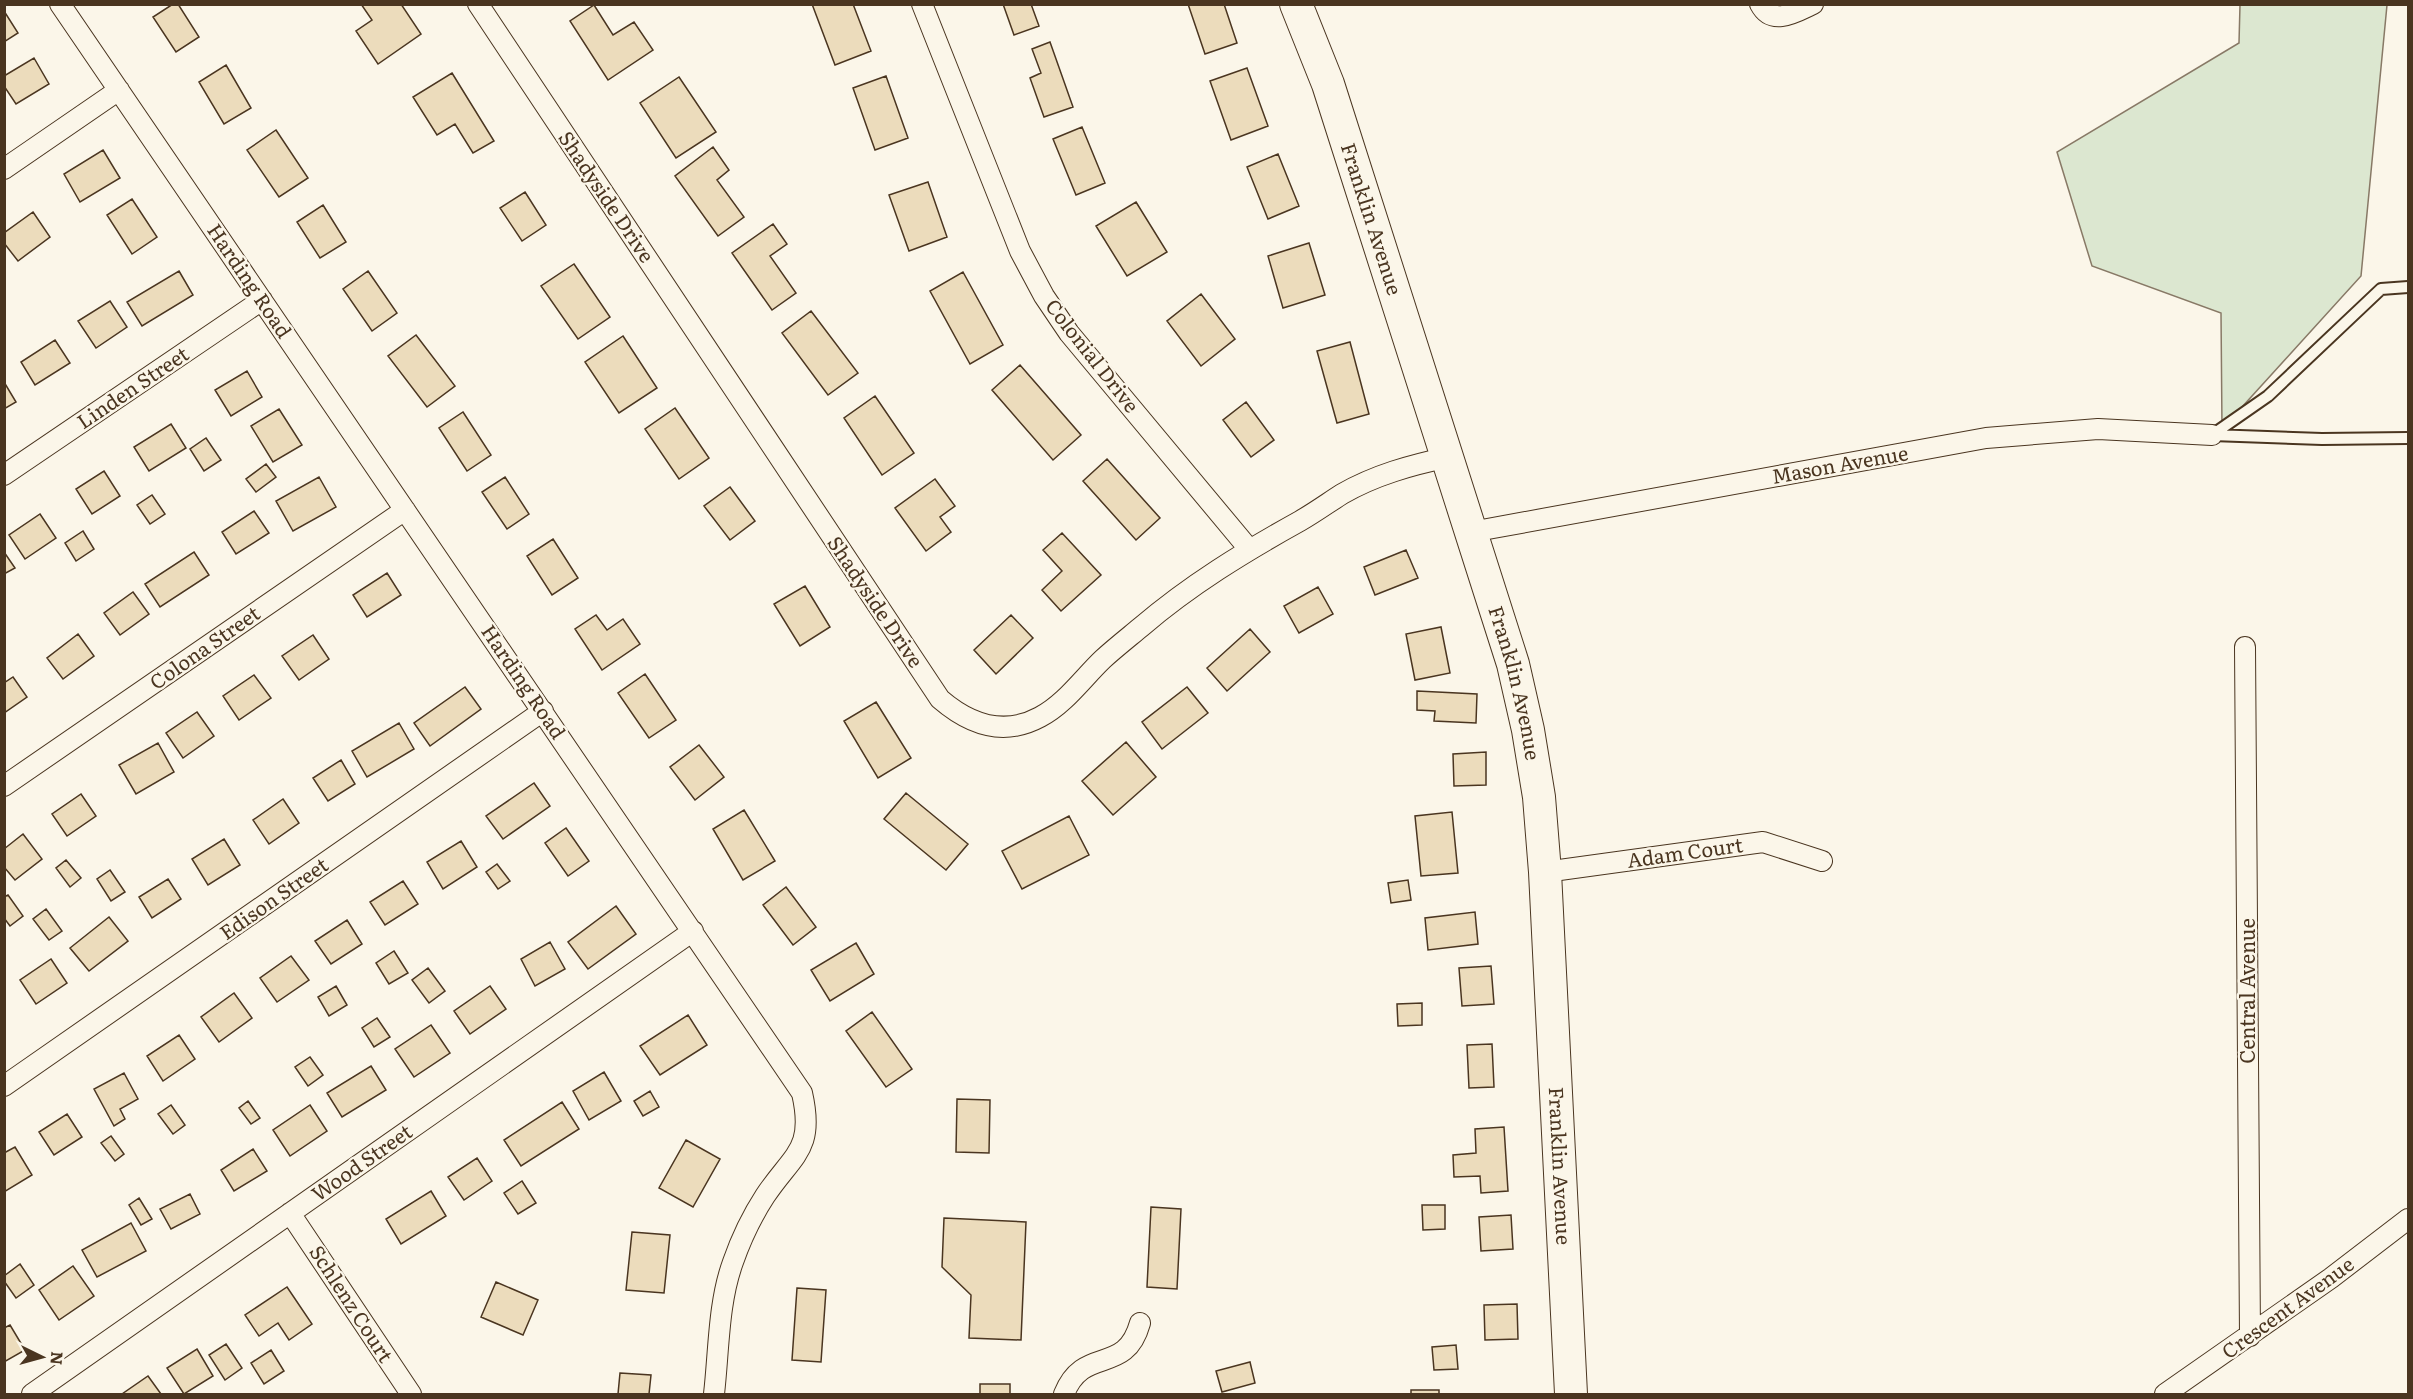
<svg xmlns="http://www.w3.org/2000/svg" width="2413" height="1399" font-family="Literata,serif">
  <rect width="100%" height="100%" fill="#fbf6e9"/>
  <!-- green -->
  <path fill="#dce7d0" stroke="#887966" stroke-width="1.5" d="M 2240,5 L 2387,5 L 2361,276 L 2222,429 L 2221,313 L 2092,266 L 2057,152 L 2239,43 Z"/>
  <!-- building -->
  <path fill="#ecdcbc" stroke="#4a3520" stroke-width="1.5" d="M 173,4 L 178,4 L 199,37 L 176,52 L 153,17 Z
    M 361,4 L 401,4 L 421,34 L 378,64 L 356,31 L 372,20 Z
    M 812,4 L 853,4 L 871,51 L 835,65 Z
    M 1003,4 L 1031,4 L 1039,26 L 1014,35 Z
    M 1188,4 L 1224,4 L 1237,43 L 1205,54 Z
    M 594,5 L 613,35 L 634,22 L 653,50 L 608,80 L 570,21 Z
    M 4,11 L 18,33 L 4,42 Z
    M 1050,42 L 1073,107 L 1044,117 L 1030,78 L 1041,73 L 1032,49 Z
    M 34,58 L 49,84 L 16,104 L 4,86 L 4,76 Z
    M 226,65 L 251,108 L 224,124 L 199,82 Z
    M 1247,68 L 1268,126 L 1231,140 L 1210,81 Z
    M 452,73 L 494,141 L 473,153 L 455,124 L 437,135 L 413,97 Z
    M 886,76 L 908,138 L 875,150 L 853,88 Z
    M 679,77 L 716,132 L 676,158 L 640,103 Z
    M 1082,127 L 1105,183 L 1076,195 L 1053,139 Z
    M 276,130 L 308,178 L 279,197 L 247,150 Z
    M 713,147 L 729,170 L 717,180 L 744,217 L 718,236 L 675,176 Z
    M 103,150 L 120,178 L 80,202 L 64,174 Z
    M 1278,154 L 1299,206 L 1268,219 L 1247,167 Z
    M 928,182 L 947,237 L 909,251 L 889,195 Z
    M 525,192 L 546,225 L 522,241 L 500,208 Z
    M 132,199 L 157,237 L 132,254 L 107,215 Z
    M 1136,202 L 1167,252 L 1127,276 L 1096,226 Z
    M 323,205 L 346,242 L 320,258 L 297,222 Z
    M 33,212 L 50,237 L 18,261 L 4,243 L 4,233 Z
    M 773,224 L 787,244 L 770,256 L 796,293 L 772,310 L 732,253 Z
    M 1309,243 L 1325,295 L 1283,308 L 1268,256 Z
    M 574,264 L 610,317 L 578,339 L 541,286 Z
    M 179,271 L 193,295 L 142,326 L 127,302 Z
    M 368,271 L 397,313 L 372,331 L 343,289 Z
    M 963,272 L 1003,345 L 970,364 L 930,291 Z
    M 1201,294 L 1235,339 L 1201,366 L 1167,321 Z
    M 110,301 L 127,327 L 96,348 L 78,321 Z
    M 811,311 L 858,373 L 828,395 L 782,333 Z
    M 416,335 L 455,386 L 427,407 L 388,356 Z
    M 623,336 L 657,388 L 619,413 L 585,362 Z
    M 55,340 L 70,363 L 35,385 L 21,362 Z
    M 1350,342 L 1369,414 L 1337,423 L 1317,351 Z
    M 1020,365 L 1081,435 L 1053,460 L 992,390 Z
    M 247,371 L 262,397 L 231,416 L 215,390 Z
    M 4,382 L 16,402 L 4,409 Z
    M 875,396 L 914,453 L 882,475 L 844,418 Z
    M 1246,402 L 1274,440 L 1251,457 L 1223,420 Z
    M 675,408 L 709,458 L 679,479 L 645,429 Z
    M 279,409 L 302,445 L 273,462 L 251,426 Z
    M 463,412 L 491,455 L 467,471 L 439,428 Z
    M 171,424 L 186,448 L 149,471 L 134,447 Z
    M 206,438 L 221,460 L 204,471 L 190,449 Z
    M 1107,459 L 1160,518 L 1136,540 L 1083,481 Z
    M 266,464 L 276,477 L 256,492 L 246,479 Z
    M 104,471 L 120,496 L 92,514 L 76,489 Z
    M 319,477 L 336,507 L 293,531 L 276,501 Z
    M 505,477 L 529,514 L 507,529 L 482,492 Z
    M 935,479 L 955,506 L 940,517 L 951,532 L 926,551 L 895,508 Z
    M 730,487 L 755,521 L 730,540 L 704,506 Z
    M 152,495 L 165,514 L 150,524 L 137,505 Z
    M 254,511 L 269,533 L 236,554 L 222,532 Z
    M 40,514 L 56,538 L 25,559 L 9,535 Z
    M 83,531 L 94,549 L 76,561 L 65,543 Z
    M 1062,533 L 1101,575 L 1061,611 L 1042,590 L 1062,571 L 1043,550 Z
    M 553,539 L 578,578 L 552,595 L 527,556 Z
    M 1406,550 L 1418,578 L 1375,595 L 1364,567 Z
    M 4,552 L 15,568 L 4,574 Z
    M 194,552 L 209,575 L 160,607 L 145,584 Z
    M 387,573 L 401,595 L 367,617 L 353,595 Z
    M 805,586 L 830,627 L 800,646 L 774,604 Z
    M 1318,587 L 1333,614 L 1299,633 L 1284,606 Z
    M 133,592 L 149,614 L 120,635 L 104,613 Z
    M 596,615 L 607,630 L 623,619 L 640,644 L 602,670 L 575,629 Z
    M 1011,615 L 1033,638 L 996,674 L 974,650 Z
    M 1441,627 L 1450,673 L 1415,680 L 1406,634 Z
    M 1250,629 L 1270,652 L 1227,691 L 1207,668 Z
    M 78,634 L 94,656 L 63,679 L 47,658 Z
    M 313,635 L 329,659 L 299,680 L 282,656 Z
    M 645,674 L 676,720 L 649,738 L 618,693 Z
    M 254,675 L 271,698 L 239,720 L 223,696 Z
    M 13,677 L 27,697 L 4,713 L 4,683 Z
    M 465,687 L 481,709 L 430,746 L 414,723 Z
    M 1187,687 L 1208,713 L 1162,749 L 1142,722 Z
    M 1417,691 L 1477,694 L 1476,723 L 1434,721 L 1435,711 L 1417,710 Z
    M 876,702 L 911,758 L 878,778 L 844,721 Z
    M 197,712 L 214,736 L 183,758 L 166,733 Z
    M 399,723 L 414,749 L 367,777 L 352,751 Z
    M 1126,742 L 1156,777 L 1113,815 L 1082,781 Z
    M 158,743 L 174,772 L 136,794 L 119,765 Z
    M 699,745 L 724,777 L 695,800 L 670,767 Z
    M 1486,752 L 1486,785 L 1454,786 L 1453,754 Z
    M 341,760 L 355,784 L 328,801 L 313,778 Z
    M 534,783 L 550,806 L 503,839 L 486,816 Z
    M 906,793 L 968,844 L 946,870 L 884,819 Z
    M 81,794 L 96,816 L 67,836 L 52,814 Z
    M 283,799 L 299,823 L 269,844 L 253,820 Z
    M 744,810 L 775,861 L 743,880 L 713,829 Z
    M 1452,812 L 1458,873 L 1421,876 L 1415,816 Z
    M 1069,816 L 1089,855 L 1022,889 L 1002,851 Z
    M 566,828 L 589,861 L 568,876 L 545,843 Z
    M 23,834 L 42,859 L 15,880 L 4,867 L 4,849 Z
    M 224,839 L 240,865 L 208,885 L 192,859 Z
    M 461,841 L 477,867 L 443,889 L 427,862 Z
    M 66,860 L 81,878 L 70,887 L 56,868 Z
    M 497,864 L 510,881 L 498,889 L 486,872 Z
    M 110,870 L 125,892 L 111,901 L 97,879 Z
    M 168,879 L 181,899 L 152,918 L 139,897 Z
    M 1408,880 L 1411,900 L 1391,903 L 1388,883 Z
    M 403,881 L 418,904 L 385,925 L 370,902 Z
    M 786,887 L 816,927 L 793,945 L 763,905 Z
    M 8,895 L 23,916 L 10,926 L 4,918 L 4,897 Z
    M 616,906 L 636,934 L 588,969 L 568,942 Z
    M 46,909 L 62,931 L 49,940 L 33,919 Z
    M 1475,912 L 1478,944 L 1428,950 L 1425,918 Z
    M 109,917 L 128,941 L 89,971 L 70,948 Z
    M 347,920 L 362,944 L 331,964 L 315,941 Z
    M 550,942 L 565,969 L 535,986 L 521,959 Z
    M 856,943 L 874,974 L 830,1001 L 811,970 Z
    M 394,951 L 408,973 L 389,984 L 376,963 Z
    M 291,956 L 309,980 L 277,1002 L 260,978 Z
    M 51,959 L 67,983 L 36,1004 L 20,980 Z
    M 1491,966 L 1494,1004 L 1462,1006 L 1459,968 Z
    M 428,968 L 445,991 L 429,1003 L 412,980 Z
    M 336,986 L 347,1005 L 329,1016 L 318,997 Z
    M 490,986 L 506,1009 L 470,1034 L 454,1011 Z
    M 234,993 L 252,1018 L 219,1042 L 201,1017 Z
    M 1422,1003 L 1422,1025 L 1398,1026 L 1397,1004 Z
    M 872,1012 L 912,1069 L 886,1087 L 846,1031 Z
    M 688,1015 L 707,1045 L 660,1075 L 640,1046 Z
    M 377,1018 L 390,1037 L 374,1047 L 362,1028 Z
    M 431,1025 L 450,1053 L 414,1077 L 395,1049 Z
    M 179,1035 L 195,1059 L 163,1081 L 147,1056 Z
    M 1492,1044 L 1494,1087 L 1469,1088 L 1467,1045 Z
    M 310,1057 L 323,1075 L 308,1086 L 295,1067 Z
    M 371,1066 L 386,1090 L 342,1117 L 327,1093 Z
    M 604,1072 L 621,1101 L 589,1120 L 573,1091 Z
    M 124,1073 L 138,1099 L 120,1109 L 125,1119 L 114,1126 L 94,1089 Z
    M 650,1091 L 659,1107 L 643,1116 L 634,1101 Z
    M 957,1099 L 990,1100 L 989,1153 L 956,1152 Z
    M 248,1101 L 260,1118 L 251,1124 L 239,1108 Z
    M 562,1102 L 579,1129 L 521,1166 L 504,1140 Z
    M 171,1105 L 185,1125 L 173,1134 L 158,1114 Z
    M 310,1105 L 327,1131 L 290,1156 L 273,1130 Z
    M 67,1114 L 82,1137 L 54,1155 L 39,1132 Z
    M 1504,1127 L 1508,1191 L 1481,1193 L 1480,1176 L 1454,1177 L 1453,1155 L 1476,1153 L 1475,1129 Z
    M 111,1136 L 124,1154 L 115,1161 L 101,1143 Z
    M 686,1140 L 720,1159 L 693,1207 L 659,1188 Z
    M 15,1147 L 32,1175 L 4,1192 L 4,1153 Z
    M 253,1149 L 267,1171 L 234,1191 L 221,1170 Z
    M 477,1158 L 492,1181 L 464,1200 L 448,1177 Z
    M 522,1181 L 536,1203 L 518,1214 L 504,1193 Z
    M 431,1191 L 446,1216 L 401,1244 L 386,1219 Z
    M 190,1194 L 200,1214 L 171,1229 L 160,1209 Z
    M 139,1198 L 152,1219 L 141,1225 L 129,1205 Z
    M 1422,1205 L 1445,1205 L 1445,1229 L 1423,1230 Z
    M 1151,1207 L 1181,1209 L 1177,1289 L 1147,1287 Z
    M 1511,1215 L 1513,1249 L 1481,1251 L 1479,1217 Z
    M 944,1218 L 1026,1222 L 1021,1340 L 969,1338 L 971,1295 L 942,1267 Z
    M 131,1223 L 146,1251 L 97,1277 L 82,1250 Z
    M 632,1232 L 670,1235 L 664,1293 L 626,1290 Z
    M 20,1264 L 34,1285 L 16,1298 L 4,1281 L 4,1276 Z
    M 73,1266 L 94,1296 L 59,1320 L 39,1290 Z
    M 496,1282 L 538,1300 L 523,1335 L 481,1317 Z
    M 287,1287 L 312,1324 L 289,1340 L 278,1323 L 259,1336 L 245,1315 Z
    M 797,1288 L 826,1290 L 821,1362 L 792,1360 Z
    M 1517,1304 L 1518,1339 L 1485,1340 L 1484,1305 Z
    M 10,1325 L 25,1350 L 4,1362 L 4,1328 Z
    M 226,1344 L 242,1368 L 225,1380 L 209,1355 Z
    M 1456,1345 L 1458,1369 L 1434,1370 L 1432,1347 Z
    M 197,1349 L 213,1376 L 184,1394 L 167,1368 Z
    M 271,1350 L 284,1371 L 264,1384 L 251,1363 Z
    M 1250,1362 L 1255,1383 L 1222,1392 L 1216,1371 Z
    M 620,1373 L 651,1375 L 649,1394 L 618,1394 Z
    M 148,1376 L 161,1394 L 122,1394 Z
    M 980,1384 L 1010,1384 L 1010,1394 L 980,1394 Z
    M 1411,1390 L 1439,1390 L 1439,1394 L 1411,1394 Z"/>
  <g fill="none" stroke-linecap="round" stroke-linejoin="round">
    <defs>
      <path id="service" d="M 2408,287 L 2381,289 L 2268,396 L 2212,435 L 2322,439 L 2408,438"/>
      <path id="minor" d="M 60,4 L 802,1093 C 815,1150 793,1154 765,1196 C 752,1216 741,1239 733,1262 C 718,1303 719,1351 714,1394
        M 478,4 L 940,699 C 969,724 1003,737 1040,717 C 1065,704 1083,678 1103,659 C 1115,648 1129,637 1141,627 C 1190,585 1244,552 1300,521 C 1314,513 1328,503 1342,494 C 1375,475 1411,465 1449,457
        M 922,4 L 1020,251 L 1044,296 L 1069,333 L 1249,549
        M 1760,4 C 1772,27 1796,12 1813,4
        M 4,169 L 119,90
        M 4,475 L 262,300
        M 1471,532 L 1986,438 L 2098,429 L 2212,435
        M 2245,647 L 2250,1336
        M 4,786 L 405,510
        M 1545,872 L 1763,842 L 1822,861
        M 4,1086 L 543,711
        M 290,1213 L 411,1394
        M 32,1394 L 693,931
        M 1064,1394 C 1084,1344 1125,1377 1140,1323
        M 2165,1394 L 2331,1278 L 2408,1219"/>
      <g id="primary">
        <path id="s1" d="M 1296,4 L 1328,84 L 1513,664 L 1528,730 L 1539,797 L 1545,872 L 1571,1394"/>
      </g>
    </defs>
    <!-- service casing -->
    <use href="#service" stroke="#4a3520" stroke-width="14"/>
    <!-- minor casing -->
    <use href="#minor" stroke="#4a3520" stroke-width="22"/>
    <!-- primary casing -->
    <use href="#primary" stroke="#4a3520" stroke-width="34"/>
    <!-- service -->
    <use href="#service" stroke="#fbf6e9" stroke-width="10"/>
    <!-- minor -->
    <use href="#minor" stroke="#fbf6e9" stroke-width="20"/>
    <!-- primary -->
    <use href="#primary" stroke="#fbf6e9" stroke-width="32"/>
  </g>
  <g text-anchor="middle" stroke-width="4.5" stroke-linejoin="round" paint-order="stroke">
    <!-- street labels -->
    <g font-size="20" fill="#4a3520" stroke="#fbf6e9">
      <text transform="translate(606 197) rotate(56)" y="7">Shadyside Drive</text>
      <text dy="7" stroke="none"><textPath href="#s1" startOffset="228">Franklin Avenue</textPath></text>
      <text transform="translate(249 281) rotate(56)" y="7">Harding Road</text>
      <text transform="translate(1092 356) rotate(52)" y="7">Colonial Drive</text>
      <text transform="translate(133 388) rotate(-34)" y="7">Linden Street</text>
      <text transform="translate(1840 465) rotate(-10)" y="7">Mason Avenue</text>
      <text transform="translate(875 602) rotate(56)" y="7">Shadyside Drive</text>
      <text transform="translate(205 648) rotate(-35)" y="7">Colona Street</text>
      <text transform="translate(523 682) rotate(56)" y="7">Harding Road</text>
      <text dy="7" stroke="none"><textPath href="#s1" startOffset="714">Franklin Avenue</textPath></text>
      <text transform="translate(1685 853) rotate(-8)" y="7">Adam Court</text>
      <text transform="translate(274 899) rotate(-35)" y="7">Edison Street</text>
      <text transform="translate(2248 991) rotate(-90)" y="7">Central Avenue</text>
      <text transform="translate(362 1163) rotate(-35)" y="7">Wood Street</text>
      <text dy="7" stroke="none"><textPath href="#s1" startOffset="1200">Franklin Avenue</textPath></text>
      <text transform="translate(351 1304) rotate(57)" y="7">Schlenz Court</text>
      <text transform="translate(2288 1308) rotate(-36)" y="7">Crescent Avenue</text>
    </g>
  </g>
  <!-- border -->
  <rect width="2413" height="1399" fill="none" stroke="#4a3520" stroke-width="12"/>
  <!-- north arrow -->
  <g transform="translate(42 1357) rotate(95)" stroke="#fbf6e9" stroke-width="4.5" paint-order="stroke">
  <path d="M0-4.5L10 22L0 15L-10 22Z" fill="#4a3520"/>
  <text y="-9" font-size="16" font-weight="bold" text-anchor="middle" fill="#4a3520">N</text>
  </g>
</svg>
